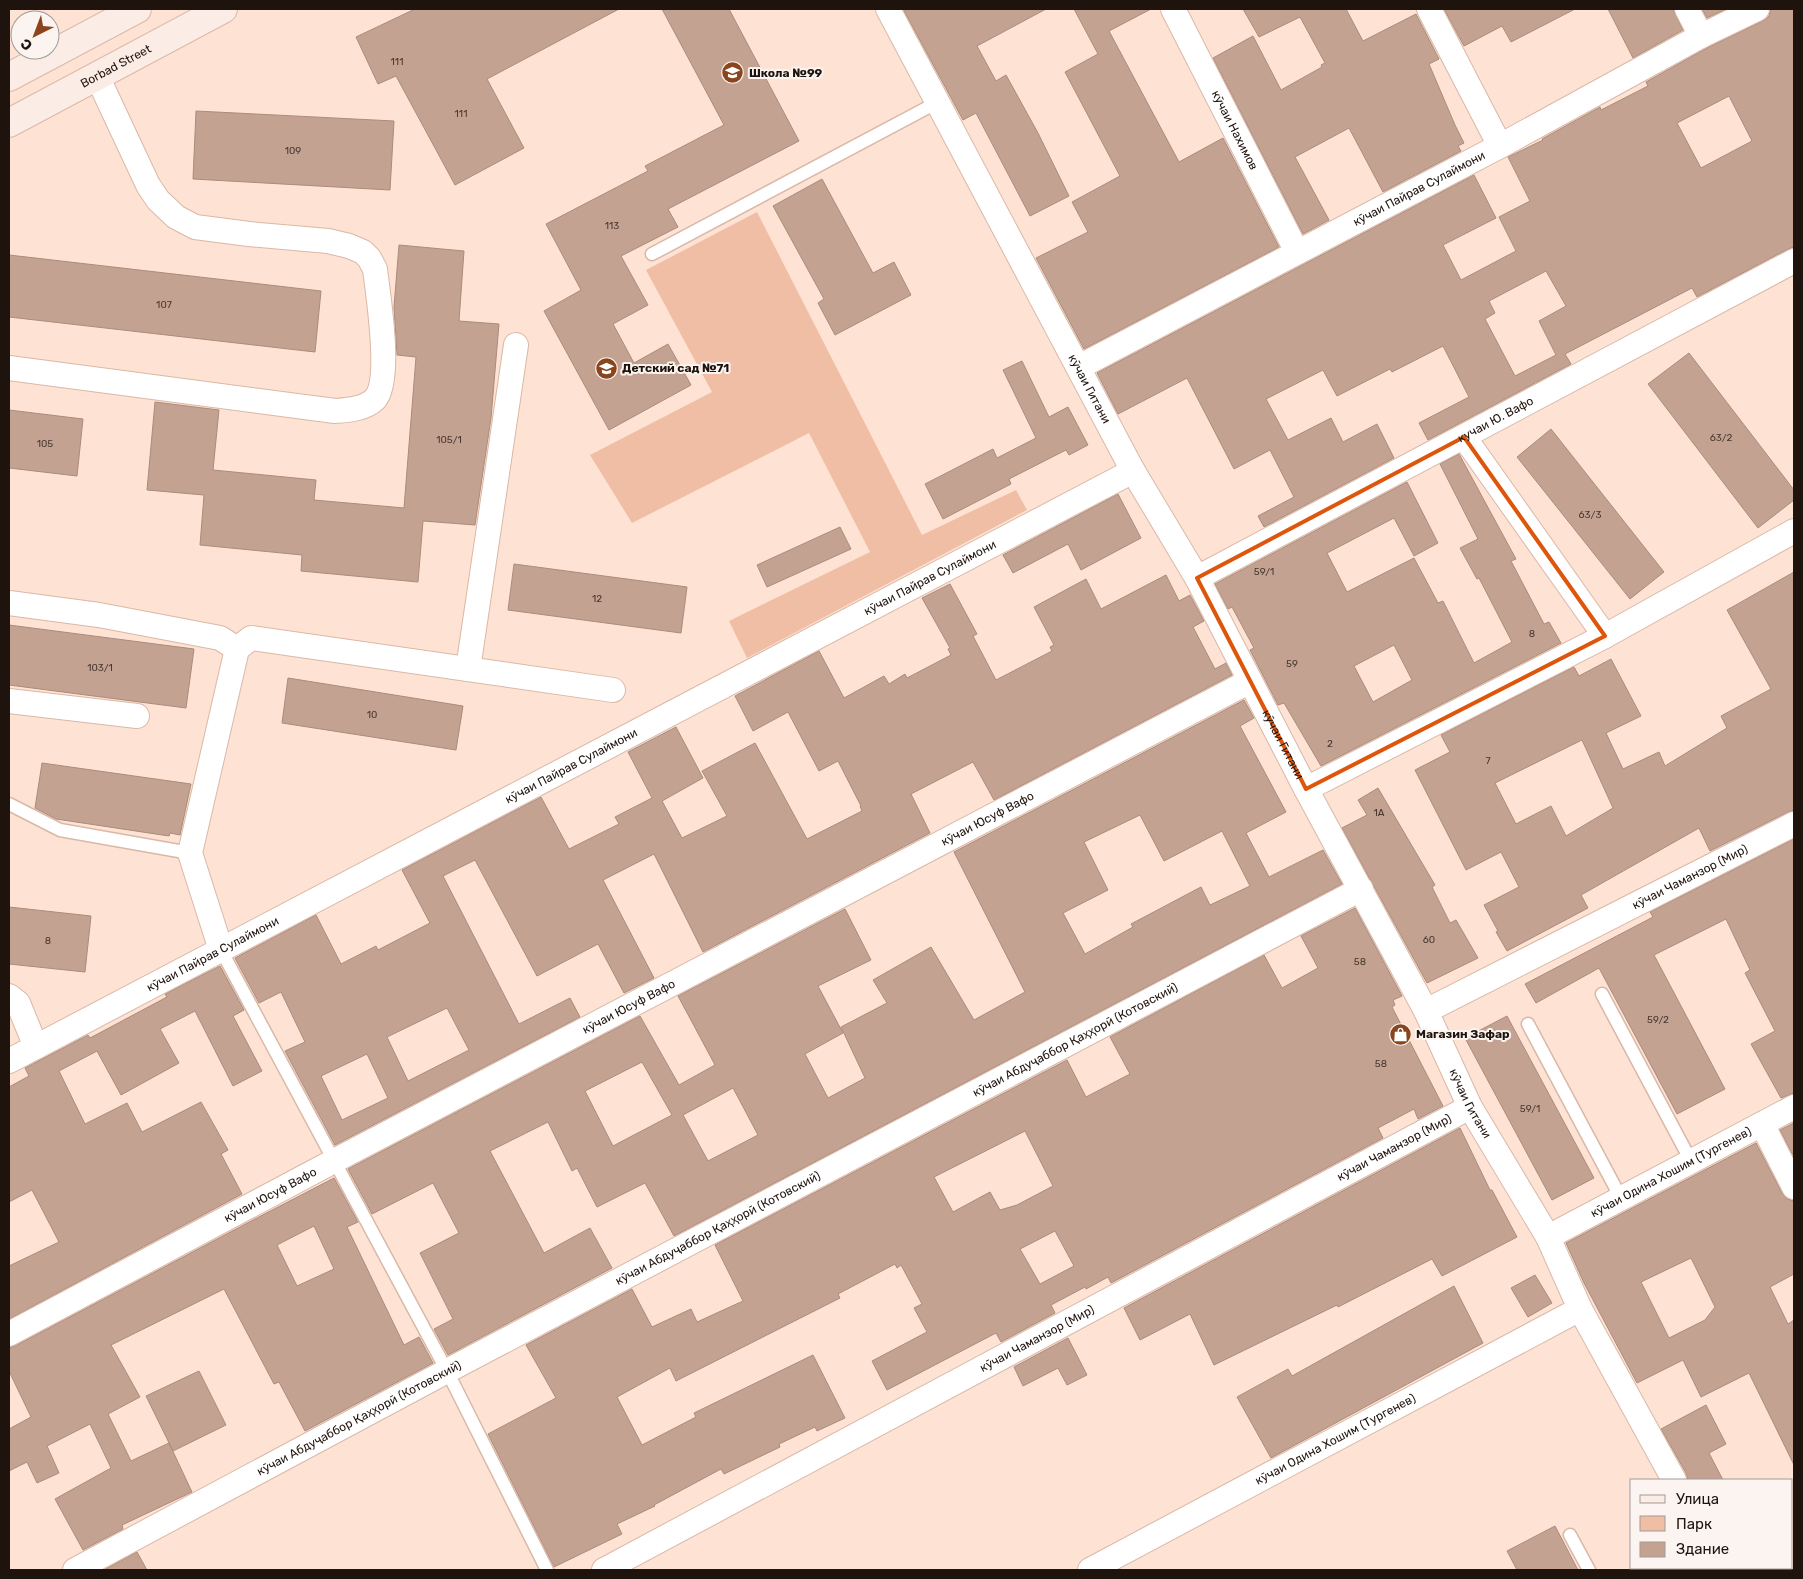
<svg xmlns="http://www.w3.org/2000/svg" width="1803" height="1579" font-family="Rubik,sans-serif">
  <rect width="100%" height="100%" fill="#fee2d3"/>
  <!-- green -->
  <path fill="#f0bea5" d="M 757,212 L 922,535 L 1016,490 L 1027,510 L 747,658 L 729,621 L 870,552 L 809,433 L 632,523 L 590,455 L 712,392 L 646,270 Z"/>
  <!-- building -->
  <path fill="#c4a292" stroke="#ac8b7b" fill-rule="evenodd" d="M 415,9 L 619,9 L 487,79 L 524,148 L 455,185 L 396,76 L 378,84 L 356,37 Z
    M 662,9 L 729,9 L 799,141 L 668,209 L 678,227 L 621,256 L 648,305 L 613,324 L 634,363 L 668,344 L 691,385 L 609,430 L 544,311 L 581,290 L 546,224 L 648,171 L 645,166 L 724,125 Z
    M 903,9 L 1046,9 L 977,46 L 996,81 L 1006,75 L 1038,133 L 1069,196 L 1030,216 L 976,113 L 963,120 Z
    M 1074,9 L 1151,9 L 1109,31 L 1179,162 L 1223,138 L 1279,247 L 1084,349 L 1036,258 L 1088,232 L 1072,202 L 1120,176 L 1065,72 L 1098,54 Z
    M 1243,9 L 1346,9 L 1363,41 L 1416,14 L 1439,59 L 1429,64 L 1455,125 L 1464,143 L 1458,146 L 1461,151 L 1383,192 L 1349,128 L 1295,157 L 1329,220 L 1303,234 L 1213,58 L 1253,36 L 1281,90 L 1322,67 L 1321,65 L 1325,63 L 1300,17 L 1259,37 Z
    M 1444,9 L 1575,9 L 1511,42 L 1502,26 L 1464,46 Z
    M 1608,9 L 1673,9 L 1683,30 L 1633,58 Z
    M 1702,9 L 1726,9 L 1707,18 Z
    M 1771,9 L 1794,9 L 1794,247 L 1788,249 L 1697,297 L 1692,288 L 1565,354 L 1571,364 L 1428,440 L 1419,423 L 1469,397 L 1443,346 L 1392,372 L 1390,369 L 1337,396 L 1323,370 L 1266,399 L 1288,440 L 1331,418 L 1343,442 L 1377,424 L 1394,458 L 1264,527 L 1258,516 L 1294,497 L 1270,450 L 1234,469 L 1187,378 L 1118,414 L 1097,373 L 1474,175 L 1496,218 L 1443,245 L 1461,280 L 1516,251 L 1499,217 L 1530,201 L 1508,157 L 1543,140 L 1542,139 L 1600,107 L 1601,110 L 1648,86 L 1646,82 L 1707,48 L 1763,21 L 1769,16 ZM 1729,96 L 1752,141 L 1701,168 L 1677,123 ZM 1546,271 L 1566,306 L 1539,321 L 1556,355 L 1515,376 L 1485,319 L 1495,313 L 1489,301 Z
    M 196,111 L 394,121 L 390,190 L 193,179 Z
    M 822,179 L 873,273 L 894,262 L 911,295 L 835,335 L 818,303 L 824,299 L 773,206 Z
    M 399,245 L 464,251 L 459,321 L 499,324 L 491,418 L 475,525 L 423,521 L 418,582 L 301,571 L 302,555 L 200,545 L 204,495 L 147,490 L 155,402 L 219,410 L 213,470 L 316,480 L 314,500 L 404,508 L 416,357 L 397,355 L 394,307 Z
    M 9,255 L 321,291 L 315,352 L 9,317 Z
    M 1689,353 L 1794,490 L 1794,500 L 1758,528 L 1648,384 Z
    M 1022,361 L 1049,417 L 1068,407 L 1088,445 L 1069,455 L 1066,450 L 1009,479 L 1011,484 L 943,519 L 925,484 L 993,449 L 997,458 L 1036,438 L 1003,370 Z
    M 9,410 L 83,419 L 77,476 L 9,468 Z
    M 1551,429 L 1664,572 L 1630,599 L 1517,457 Z
    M 1459,454 L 1516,559 L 1511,561 L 1544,624 L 1549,622 L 1561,643 L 1321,766 L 1284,703 L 1278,705 L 1250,650 L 1254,648 L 1232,607 L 1228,609 L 1215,584 L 1407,482 L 1438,543 L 1414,556 L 1394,518 L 1327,553 L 1347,592 L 1414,558 L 1438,603 L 1443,601 L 1474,663 L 1512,642 L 1479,578 L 1477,579 L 1460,548 L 1478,539 L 1440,464 ZM 1394,645 L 1412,680 L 1373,702 L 1354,666 Z
    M 1118,494 L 1141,538 L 1081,570 L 1068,544 L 1013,573 L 1003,555 Z
    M 840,527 L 851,549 L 767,587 L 757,565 Z
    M 514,564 L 687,587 L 681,633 L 508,610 Z
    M 1794,572 L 1794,810 L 1788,812 L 1710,851 L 1699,828 L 1581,895 L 1588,908 L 1507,951 L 1496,932 L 1498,931 L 1484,905 L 1519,887 L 1501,852 L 1466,870 L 1415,770 L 1450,752 L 1441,735 L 1574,667 L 1579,676 L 1611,659 L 1641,716 L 1606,733 L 1623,769 L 1659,752 L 1665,766 L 1727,728 L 1721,716 L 1771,689 L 1727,610 ZM 1582,740 L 1613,808 L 1566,836 L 1551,806 L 1516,824 L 1495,783 Z
    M 1166,575 L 1179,601 L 1190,595 L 1204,621 L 1193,627 L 1215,669 L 1226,663 L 1232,675 L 994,800 L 973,762 L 911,794 L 930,833 L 703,952 L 654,854 L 603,880 L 654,978 L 624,993 L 598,944 L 537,976 L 475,860 L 443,876 L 519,1024 L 570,998 L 580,1017 L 335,1145 L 285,1051 L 305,1042 L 281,992 L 259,1003 L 235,958 L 316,915 L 341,964 L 376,946 L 378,950 L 430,923 L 402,870 L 541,797 L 569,849 L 619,824 L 615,817 L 652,798 L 628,752 L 676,727 L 703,778 L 662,801 L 682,838 L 727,816 L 702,771 L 755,743 L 807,839 L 862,811 L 860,806 L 861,806 L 838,761 L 819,771 L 788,712 L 753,731 L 735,696 L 819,651 L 844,698 L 884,676 L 889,684 L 905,674 L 907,678 L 951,655 L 948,649 L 950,648 L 922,598 L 950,584 L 977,634 L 973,636 L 996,680 L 1052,651 L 1050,647 L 1054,645 L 1034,607 L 1086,579 L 1101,609 ZM 447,1008 L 469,1050 L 408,1081 L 387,1037 ZM 367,1054 L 388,1098 L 342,1120 L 321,1076 Z
    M 9,625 L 194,649 L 186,708 L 9,685 Z
    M 288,678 L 463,706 L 456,750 L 282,723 Z
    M 1244,700 L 1254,718 L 1240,726 L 1286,812 L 1246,833 L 1269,877 L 1323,850 L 1342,884 L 674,1236 L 645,1183 L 597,1207 L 577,1168 L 572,1171 L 548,1122 L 490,1151 L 544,1253 L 590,1228 L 612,1268 L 448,1355 L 434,1329 L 453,1319 L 420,1253 L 459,1233 L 433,1183 L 372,1214 L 348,1169 L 640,1016 L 679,1085 L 715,1065 L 678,996 L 845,909 L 871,960 L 818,986 L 843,1033 L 805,1054 L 828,1098 L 865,1078 L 841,1027 L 887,1003 L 873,980 L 931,947 L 974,1020 L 1025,992 L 954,852 ZM 1140,815 L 1164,861 L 1222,831 L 1250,886 L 1210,905 L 1201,887 L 1131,924 L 1133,927 L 1085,954 L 1063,913 L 1108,890 L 1084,842 ZM 642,1062 L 672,1115 L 613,1146 L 585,1091 ZM 733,1088 L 758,1135 L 708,1161 L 683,1115 Z
    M 42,763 L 191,784 L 180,835 L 170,833 L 169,836 L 56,819 L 35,808 Z
    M 1378,788 L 1435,885 L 1432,887 L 1450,923 L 1456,920 L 1478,958 L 1427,983 L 1342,828 L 1367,815 L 1358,800 Z
    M 1794,839 L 1794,1093 L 1781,1098 L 1751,1044 L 1775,1031 L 1745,973 L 1750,970 L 1726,919 L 1654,955 L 1725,1089 L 1677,1114 L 1599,968 L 1536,1003 L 1525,984 L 1653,917 L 1650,912 Z
    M 9,907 L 91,916 L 85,972 L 9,964 Z
    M 1355,908 L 1402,996 L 1393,1000 L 1395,1005 L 1392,1007 L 1443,1106 L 1418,1119 L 1414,1109 L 1378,1128 L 1383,1138 L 1111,1283 L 1108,1277 L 1086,1289 L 1085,1287 L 1051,1305 L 1055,1313 L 1001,1342 L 996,1333 L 887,1390 L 872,1361 L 927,1332 L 914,1308 L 922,1304 L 901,1265 L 897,1268 L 895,1264 L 838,1294 L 840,1298 L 676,1381 L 670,1368 L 617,1397 L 642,1445 L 696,1417 L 694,1413 L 813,1355 L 845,1418 L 817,1431 L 815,1427 L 779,1444 L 780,1447 L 724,1474 L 721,1469 L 654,1505 L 655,1506 L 617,1524 L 622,1534 L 554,1567 L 488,1434 L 556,1398 L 526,1345 L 632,1289 L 652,1327 L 691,1309 L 697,1322 L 743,1301 L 715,1245 L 1067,1060 L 1086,1097 L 1130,1074 L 1110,1037 L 1264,955 L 1282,988 L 1318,968 L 1301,936 ZM 1025,1131 L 1053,1186 L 1017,1205 L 1000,1210 L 990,1192 L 953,1212 L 934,1177 ZM 1055,1231 L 1074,1266 L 1040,1284 L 1020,1249 Z
    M 220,966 L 244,1010 L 233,1016 L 262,1071 L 233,1086 L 195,1011 L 160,1029 L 179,1063 L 121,1095 L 97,1051 L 59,1071 L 85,1124 L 127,1103 L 142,1132 L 201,1102 L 228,1150 L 221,1154 L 242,1194 L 9,1319 L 9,1266 L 59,1242 L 32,1190 L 9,1202 L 9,1087 L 29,1076 L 25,1068 L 88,1035 L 90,1038 L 167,997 L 165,994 Z
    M 1507,1016 L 1594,1178 L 1552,1200 L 1465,1038 Z
    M 1794,1123 L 1794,1157 L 1780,1130 Z
    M 1460,1128 L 1490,1190 L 1492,1190 L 1517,1237 L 1442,1276 L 1432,1259 L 1338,1307 L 1337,1305 L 1214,1365 L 1190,1314 L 1140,1340 L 1124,1308 Z
    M 1756,1143 L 1782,1193 L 1787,1199 L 1794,1201 L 1794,1274 L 1770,1287 L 1788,1324 L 1794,1320 L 1794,1465 L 1749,1373 L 1701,1397 L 1683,1360 L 1637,1383 L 1584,1283 L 1566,1243 ZM 1691,1258 L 1715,1307 L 1705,1320 L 1669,1338 L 1641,1282 Z
    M 334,1178 L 358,1222 L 347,1227 L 404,1345 L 419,1337 L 433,1363 L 305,1431 L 279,1382 L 274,1384 L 224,1289 L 111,1345 L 140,1397 L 108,1414 L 131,1461 L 169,1443 L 192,1492 L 122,1525 L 123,1529 L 83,1550 L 55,1499 L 111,1468 L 90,1424 L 47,1446 L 59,1473 L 37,1483 L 27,1462 L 9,1471 L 9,1429 L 31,1417 L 9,1371 L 9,1348 L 15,1346 L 255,1219 ZM 314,1226 L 334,1269 L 297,1286 L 277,1245 Z
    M 1535,1275 L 1552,1303 L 1528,1317 L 1511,1288 Z
    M 1454,1286 L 1483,1343 L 1271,1458 L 1237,1397 L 1288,1369 L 1292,1376 Z
    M 1068,1338 L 1087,1375 L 1067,1385 L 1058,1368 L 1023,1386 L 1014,1367 Z
    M 199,1371 L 226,1425 L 173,1451 L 146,1396 Z
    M 1706,1405 L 1726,1444 L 1709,1453 L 1723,1480 L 1688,1480 L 1686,1473 L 1661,1429 Z
    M 1555,1526 L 1578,1570 L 1517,1570 L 1507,1551 Z
    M 137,1552 L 147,1570 L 104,1570 Z"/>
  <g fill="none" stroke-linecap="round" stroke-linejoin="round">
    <defs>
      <path id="service" d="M 652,254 L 938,102
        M 9,804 L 60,830 L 190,853
        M 221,950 L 447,1371 L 547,1570
        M 1602,994 L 1691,1161
        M 1528,1024 L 1621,1198
        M 1570,1535 L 1589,1570"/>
      <g id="minor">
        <path id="s1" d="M 888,9 L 1133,471 L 1197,578 L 1306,789 L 1426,1011 L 1470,1107 L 1548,1237 L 1580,1309 L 1674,1480"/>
        <path id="s2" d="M 1173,9 L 1297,252"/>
        <path d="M 1429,9 L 1500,146"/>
        <path d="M 1687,9 L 1701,36"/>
        <path id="s3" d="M 1079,367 L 1500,146 L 1701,36 L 1757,9"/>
        <path d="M 9,368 L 335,411 C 348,410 365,409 375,399 C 392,380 378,295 375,269 L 369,258 L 363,252 L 349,246 L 328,241 L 249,234 L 195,227 L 176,217 L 158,200 L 148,185 L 97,76"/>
        <path d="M 1464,437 L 1605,636"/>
        <path id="s4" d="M 1197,578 L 1794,261"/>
        <path d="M 9,603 L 99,615 L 220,638 L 237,649"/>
        <path d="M 468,669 L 516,345"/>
        <path d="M 9,701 L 137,716"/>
        <path d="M 1306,789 L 1605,636 L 1794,531"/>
        <path d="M 221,950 L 190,853 L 237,649 L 251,638 L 613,690"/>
        <path d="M 9,996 L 18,1003 L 36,1047"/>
        <path id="s5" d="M 1426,1011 L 1794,824"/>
        <path id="s6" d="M 9,1061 L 1133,471"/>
        <path d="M 1762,1124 L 1794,1187"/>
        <path id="s7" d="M 1548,1237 L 1794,1107"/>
        <path id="s8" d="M 9,1334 L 334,1161 L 1250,681"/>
        <path d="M 1723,1568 L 1724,1570"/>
        <path id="s9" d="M 75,1570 L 447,1371 L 1361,889"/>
        <path id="s10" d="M 604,1570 L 1470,1107"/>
        <path id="s11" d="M 1090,1570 L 1580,1309"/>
      </g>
      <g id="secondary">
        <path d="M 9,77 L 137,9"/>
        <path id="s12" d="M 9,123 L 223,9"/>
      </g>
    </defs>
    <!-- service casing -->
    <use href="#service" stroke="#dab8a7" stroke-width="15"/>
    <!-- minor casing -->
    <use href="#minor" stroke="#dab8a7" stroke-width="26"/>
    <!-- secondary casing -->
    <use href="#secondary" stroke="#dab8a7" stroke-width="30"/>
    <!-- service -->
    <use href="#service" stroke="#fff" stroke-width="12"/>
    <!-- minor -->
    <use href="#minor" stroke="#fff" stroke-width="24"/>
    <!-- secondary -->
    <use href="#secondary" stroke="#fbede6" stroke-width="28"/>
  </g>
  <!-- marked area -->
  <path fill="none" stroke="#de560c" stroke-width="4" stroke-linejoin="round" d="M 1464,437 L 1605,636 L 1306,789 L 1197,578 Z"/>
  <!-- icons -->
  <defs>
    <symbol id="school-disc" viewBox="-11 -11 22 22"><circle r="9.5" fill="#8a451c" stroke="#fbf4f0"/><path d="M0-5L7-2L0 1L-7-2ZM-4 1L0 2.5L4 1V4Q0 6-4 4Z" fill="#fff"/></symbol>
    <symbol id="shop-disc" viewBox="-11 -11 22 22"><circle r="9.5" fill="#8a451c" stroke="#fbf4f0"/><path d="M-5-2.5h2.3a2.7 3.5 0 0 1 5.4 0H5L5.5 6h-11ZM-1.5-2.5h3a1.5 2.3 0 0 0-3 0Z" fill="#fff"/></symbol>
  </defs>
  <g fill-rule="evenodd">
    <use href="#school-disc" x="720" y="60" width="25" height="25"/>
    <use href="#school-disc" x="594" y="356" width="25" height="25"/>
    <use href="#shop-disc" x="1388" y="1022" width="25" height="25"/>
  </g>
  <g text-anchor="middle" stroke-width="4" stroke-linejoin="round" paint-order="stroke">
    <!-- number labels -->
    <g font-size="10" fill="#48372e">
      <text x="397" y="65">111</text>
      <text x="461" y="117">111</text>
      <text x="293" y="154">109</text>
      <text x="612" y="229">113</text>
      <text x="164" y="308">107</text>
      <text x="1721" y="441">63/2</text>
      <text x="449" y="443">105/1</text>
      <text x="45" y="447">105</text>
      <text x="1590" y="518">63/3</text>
      <text x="1264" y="575">59/1</text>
      <text x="597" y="602">12</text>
      <text x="1532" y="637">8</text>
      <text x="1292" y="667">59</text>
      <text x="100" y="671">103/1</text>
      <text x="372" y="718">10</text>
      <text x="1330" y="747">2</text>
      <text x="1488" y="764">7</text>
      <text x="1379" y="816">1А</text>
      <text x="1429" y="943">60</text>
      <text x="48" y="944">8</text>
      <text x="1360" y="965">58</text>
      <text x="1658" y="1023">59/2</text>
      <text x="1381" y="1067">58</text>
      <text x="1530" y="1112">59/1</text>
    </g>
    <!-- street labels -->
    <g font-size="12" fill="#1f130d" stroke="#fbf4f0">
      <text dy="4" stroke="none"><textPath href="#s12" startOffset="121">Borbad Street</textPath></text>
      <text dy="4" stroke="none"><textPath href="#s2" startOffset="136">кӯчаи Нахимов</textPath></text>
      <text dy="4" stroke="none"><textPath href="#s3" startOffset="384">кӯчаи Пайрав Сулаймони</textPath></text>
      <text dy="4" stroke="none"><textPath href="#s1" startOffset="430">кӯчаи Гитани</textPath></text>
      <text dy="4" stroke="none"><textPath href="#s4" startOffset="338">кучаи Ю. Вафо</textPath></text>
      <text dy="4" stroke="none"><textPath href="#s6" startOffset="1040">кӯчаи Пайрав Сулаймони</textPath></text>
      <text dy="4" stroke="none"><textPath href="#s1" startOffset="835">кӯчаи Гитани</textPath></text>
      <text dy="4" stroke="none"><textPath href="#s6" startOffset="635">кӯчаи Пайрав Сулаймони</textPath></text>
      <text dy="4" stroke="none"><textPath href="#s8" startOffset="1106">кӯчаи Юсуф Вафо</textPath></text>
      <text dy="4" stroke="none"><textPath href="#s5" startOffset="296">кӯчаи Чаманзор (Мир)</textPath></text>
      <text dy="4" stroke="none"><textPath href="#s6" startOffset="230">кӯчаи Пайрав Сулаймони</textPath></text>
      <text dy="4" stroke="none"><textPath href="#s8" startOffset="701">кӯчаи Юсуф Вафо</textPath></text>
      <text dy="4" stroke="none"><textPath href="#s9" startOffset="1132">кӯчаи Абдуҷаббор Қаҳҳорӣ (Котовский)</textPath></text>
      <text dy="4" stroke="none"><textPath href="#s1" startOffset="1240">кӯчаи Гитани</textPath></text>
      <text dy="4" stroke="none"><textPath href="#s10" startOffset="896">кӯчаи Чаманзор (Мир)</textPath></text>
      <text dy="4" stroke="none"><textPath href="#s7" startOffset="139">кӯчаи Одина Хошим (Тургенев)</textPath></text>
      <text dy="4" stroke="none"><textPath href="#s8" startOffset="296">кӯчаи Юсуф Вафо</textPath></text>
      <text dy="4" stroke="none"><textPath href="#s9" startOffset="728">кӯчаи Абдуҷаббор Қаҳҳорӣ (Котовский)</textPath></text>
      <text dy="4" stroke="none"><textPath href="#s10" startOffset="491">кӯчаи Чаманзор (Мир)</textPath></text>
      <text dy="4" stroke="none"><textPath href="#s9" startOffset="322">кӯчаи Абдуҷаббор Қаҳҳорӣ (Котовский)</textPath></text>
      <text dy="4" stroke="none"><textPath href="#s11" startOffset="278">кӯчаи Одина Хошим (Тургенев)</textPath></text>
    </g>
    <!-- poi labels -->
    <g font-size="12" font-weight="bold" fill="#1f130d" stroke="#fbf4f0" text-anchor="start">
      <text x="749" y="77">Школа №99</text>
      <text x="622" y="372">Детский сад №71</text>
      <text x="1416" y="1038">Магазин Зафар</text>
    </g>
  </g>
  <!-- border -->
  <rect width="1803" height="1579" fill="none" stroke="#1f130d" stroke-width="20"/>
  <!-- legend -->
  <rect x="1630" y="1479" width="162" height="90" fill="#fbf4f0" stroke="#a39a95"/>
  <rect x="1640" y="1495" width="25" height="8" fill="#fbede6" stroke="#a39a95"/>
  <text x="1676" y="1504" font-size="15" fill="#1f130d">Улица</text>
  <rect x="1640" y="1516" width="25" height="15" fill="#f0bea5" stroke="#a39a95"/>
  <text x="1676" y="1529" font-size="15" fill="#1f130d">Парк</text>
  <rect x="1640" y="1542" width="25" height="15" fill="#c4a292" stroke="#a39a95"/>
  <text x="1676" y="1554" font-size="15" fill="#1f130d">Здание</text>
  <!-- north arrow -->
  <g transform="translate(35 35) rotate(222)"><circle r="24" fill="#fbf4f0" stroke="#a39a95"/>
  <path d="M0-4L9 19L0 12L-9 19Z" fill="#8a451c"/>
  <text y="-8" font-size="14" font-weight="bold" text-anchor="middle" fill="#1f130d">С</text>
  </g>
</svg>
